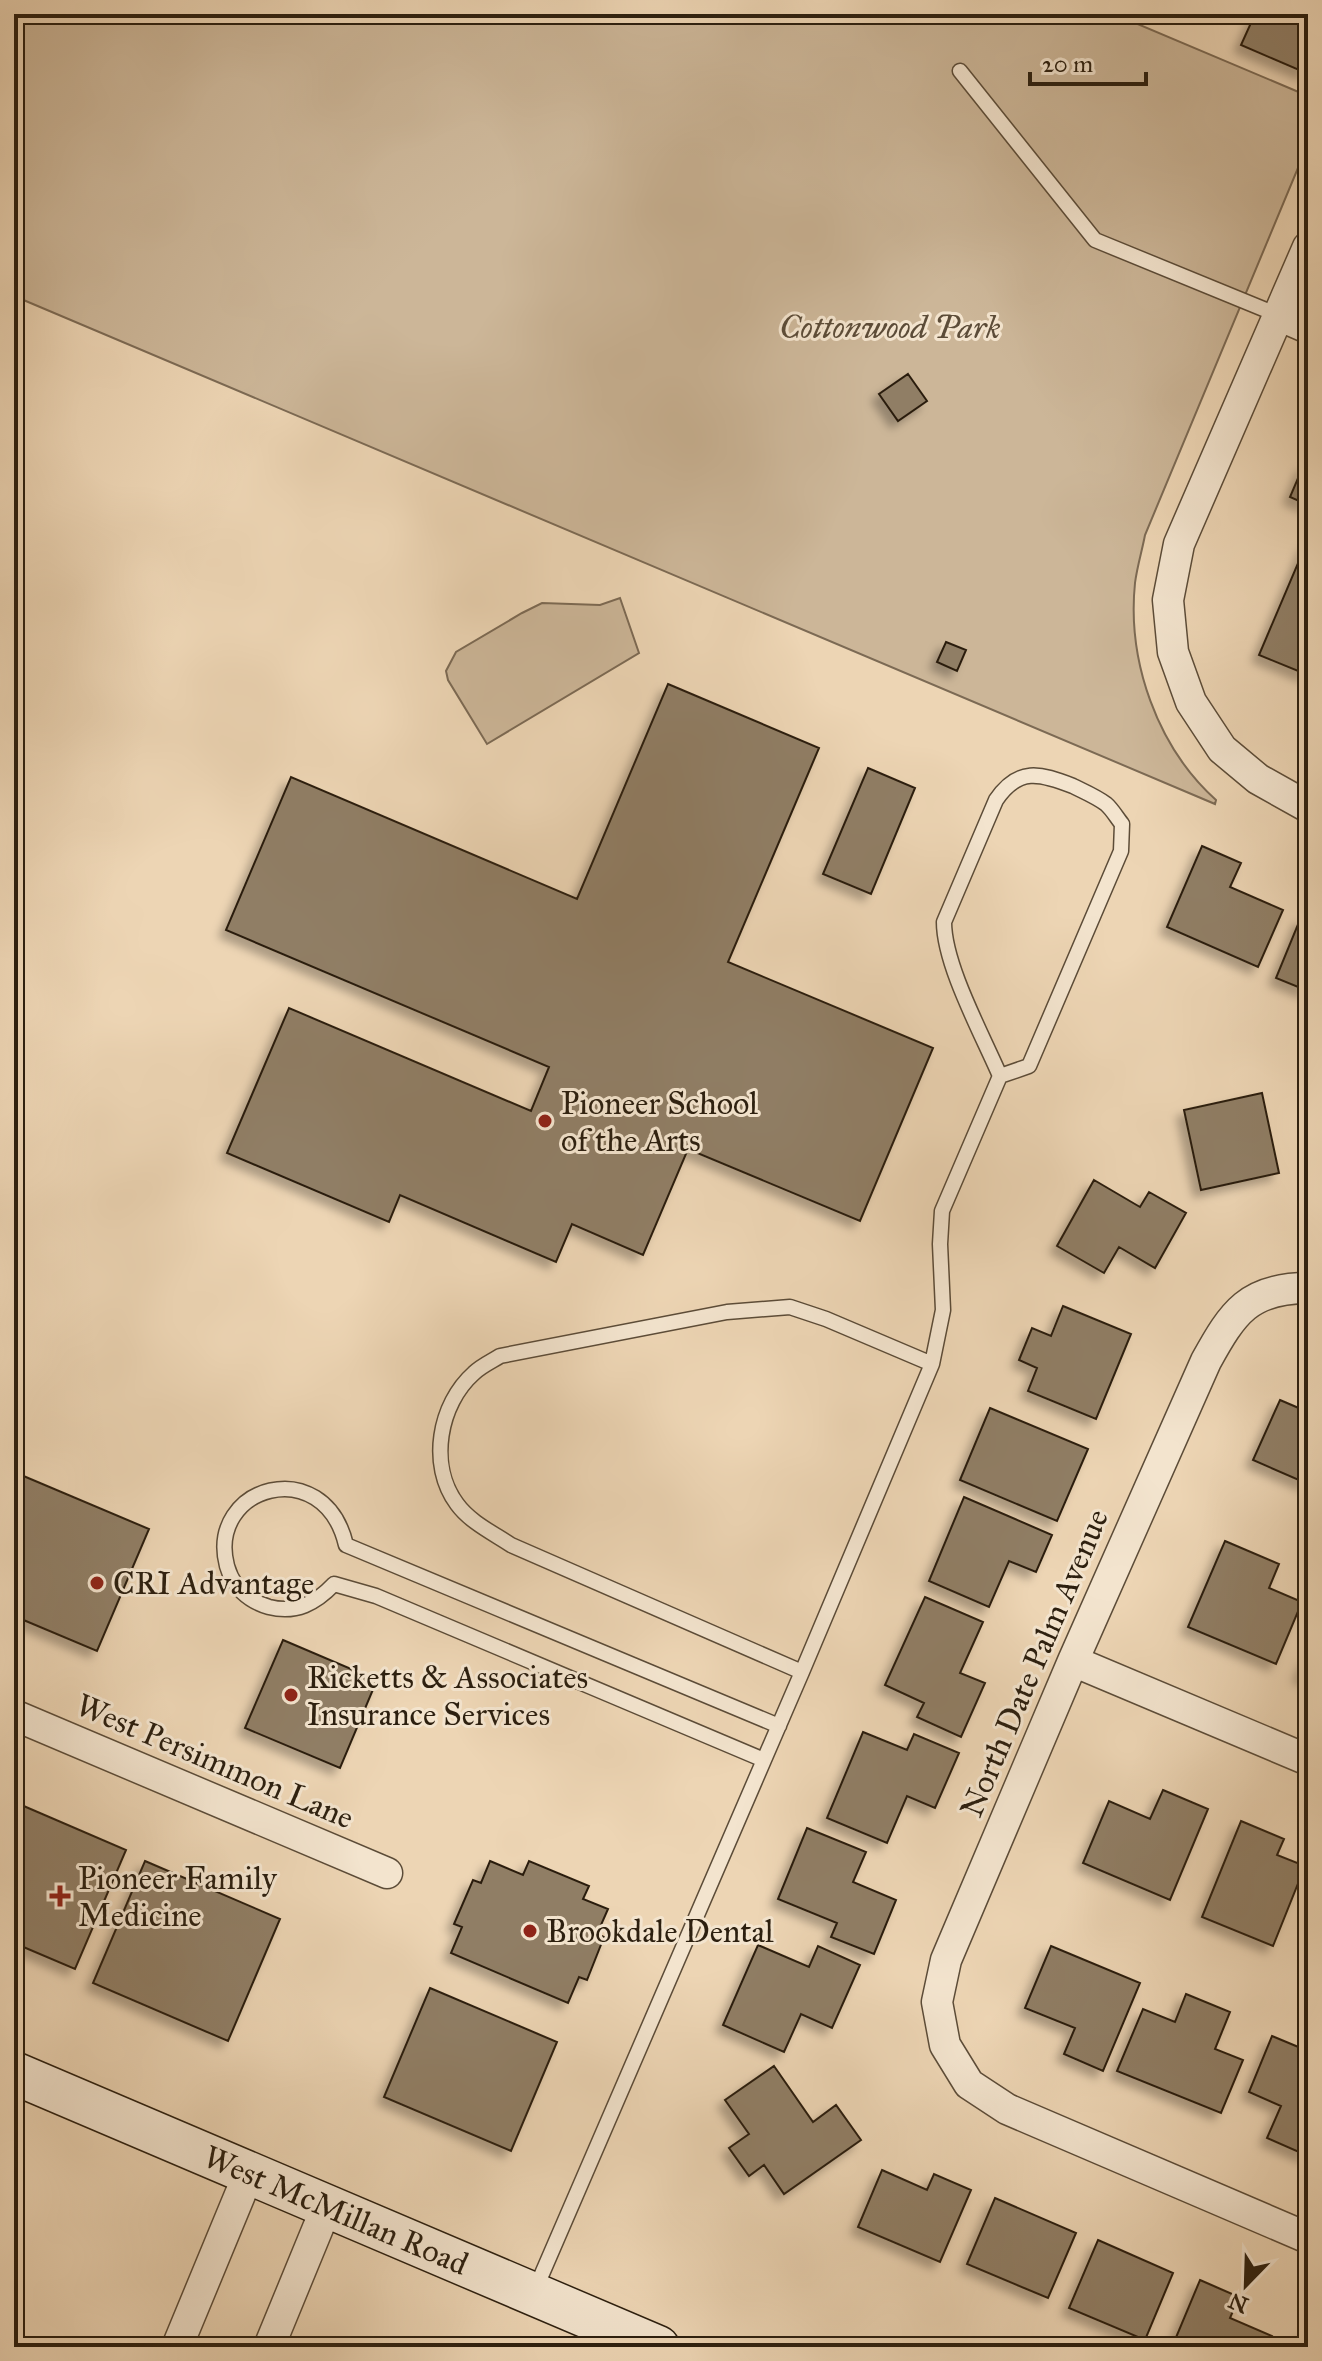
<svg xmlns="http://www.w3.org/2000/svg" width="1322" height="2361" font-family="'IM FELL Great Primer',serif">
  <defs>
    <filter id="shadow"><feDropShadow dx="-7" dy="7" stdDeviation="4" flood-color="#0004"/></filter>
  </defs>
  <rect width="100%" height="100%" fill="#edd5b4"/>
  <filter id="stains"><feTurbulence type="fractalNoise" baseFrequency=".0025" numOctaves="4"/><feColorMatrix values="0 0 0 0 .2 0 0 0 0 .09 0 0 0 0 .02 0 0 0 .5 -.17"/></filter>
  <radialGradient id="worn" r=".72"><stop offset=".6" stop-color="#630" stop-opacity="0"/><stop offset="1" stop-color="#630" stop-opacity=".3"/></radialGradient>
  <!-- green -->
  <path fill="#ccb698" stroke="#7c6a54" stroke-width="2" d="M 14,14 L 1114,14 L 1308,96 L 1308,144 L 1145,535 C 1142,551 1137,567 1135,583 C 1127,661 1157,747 1216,800 L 1215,804 L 14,296 Z
    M 620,598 L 639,653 L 487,744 L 448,680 L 446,671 L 456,652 L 522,613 L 542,603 L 600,605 Z"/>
  <!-- building -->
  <path fill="#907e65" stroke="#2c1f0f" stroke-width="2" filter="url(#shadow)" d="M 1255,14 L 1308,14 L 1308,67 L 1306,73 L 1241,45 Z
    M 908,374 L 927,401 L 898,421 L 879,394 Z
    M 1304,464 L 1308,466 L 1308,505 L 1290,497 Z
    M 1307,542 L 1308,543 L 1308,675 L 1259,655 Z
    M 946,642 L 966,650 L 957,671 L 937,662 Z
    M 668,684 L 819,748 L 728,962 L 933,1048 L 860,1221 L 688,1149 L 643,1255 L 572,1224 L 556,1262 L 400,1195 L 389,1222 L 227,1153 L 289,1008 L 531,1111 L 549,1067 L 226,930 L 291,777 L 577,899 Z
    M 868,768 L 915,788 L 871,894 L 823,874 Z
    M 1202,846 L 1241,863 L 1230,887 L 1283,910 L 1258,967 L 1167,927 Z
    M 1301,917 L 1308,920 L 1308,991 L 1276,978 Z
    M 1262,1093 L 1279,1173 L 1201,1190 L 1184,1110 Z
    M 1094,1180 L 1140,1207 L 1149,1192 L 1186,1213 L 1155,1268 L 1119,1247 L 1104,1273 L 1057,1246 Z
    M 1063,1306 L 1131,1334 L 1096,1419 L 1028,1391 L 1037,1368 L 1019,1360 L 1032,1328 L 1051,1336 Z
    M 1280,1400 L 1308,1412 L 1308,1484 L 1253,1460 Z
    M 990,1408 L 1088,1449 L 1057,1521 L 960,1480 Z
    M 14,1472 L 149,1529 L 97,1651 L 14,1616 Z
    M 964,1497 L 1052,1535 L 1036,1572 L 1009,1561 L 989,1607 L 929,1581 Z
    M 1225,1541 L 1279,1564 L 1269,1588 L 1302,1602 L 1276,1664 L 1188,1627 Z
    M 925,1597 L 983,1622 L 960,1673 L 985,1683 L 961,1737 L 917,1717 L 924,1703 L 885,1685 Z
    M 283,1640 L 377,1680 L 340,1768 L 245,1728 Z
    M 1308,1656 L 1308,1679 L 1300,1675 Z
    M 863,1732 L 907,1750 L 914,1734 L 959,1753 L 935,1808 L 907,1796 L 887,1843 L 827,1818 Z
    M 1163,1790 L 1208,1809 L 1170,1900 L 1083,1863 L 1109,1801 L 1150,1819 Z
    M 19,1804 L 126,1850 L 75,1969 L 14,1943 L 14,1816 Z
    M 1241,1821 L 1284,1839 L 1277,1855 L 1305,1866 L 1273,1946 L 1202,1917 Z
    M 807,1828 L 866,1852 L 853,1882 L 896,1900 L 874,1954 L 831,1937 L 837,1923 L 778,1899 Z
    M 145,1861 L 280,1919 L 228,2041 L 93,1983 Z
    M 490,1861 L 523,1875 L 529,1861 L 589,1886 L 583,1899 L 608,1909 L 597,1934 L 604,1937 L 587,1980 L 579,1977 L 568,2003 L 451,1953 L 462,1927 L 454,1924 L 473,1880 L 481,1883 Z
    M 758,1945 L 809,1967 L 818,1946 L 860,1965 L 832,2028 L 801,2014 L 784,2052 L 723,2025 Z
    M 1051,1946 L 1140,1983 L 1103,2071 L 1064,2054 L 1075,2028 L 1025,2008 Z
    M 430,1988 L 557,2042 L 511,2151 L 384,2097 Z
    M 1186,1994 L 1230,2012 L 1215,2049 L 1243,2060 L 1221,2113 L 1117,2071 L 1143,2009 L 1175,2022 Z
    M 1272,2036 L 1308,2051 L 1308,2156 L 1267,2138 L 1281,2106 L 1249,2092 Z
    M 774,2066 L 813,2122 L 836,2105 L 861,2140 L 784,2194 L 764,2165 L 749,2176 L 729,2148 L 749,2134 L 725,2100 Z
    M 882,2170 L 927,2190 L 934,2174 L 971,2190 L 940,2262 L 858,2227 Z
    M 995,2198 L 1076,2233 L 1048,2298 L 967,2264 Z
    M 1098,2240 L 1173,2273 L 1145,2340 L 1069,2308 Z
    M 1200,2280 L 1239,2297 L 1230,2318 L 1272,2336 L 1268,2347 L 1172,2347 Z
    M 1307,2328 L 1308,2347 L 1299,2347 Z"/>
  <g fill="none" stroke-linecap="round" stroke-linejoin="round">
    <defs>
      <path id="lane" d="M 960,71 L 1095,240 L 1278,315
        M 932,1364 L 943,1310 L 940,1244 L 942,1211 L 1000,1076 C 982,1034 944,965 944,922 L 996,800 C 1018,767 1040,773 1073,786 C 1083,791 1097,797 1106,804 C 1112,809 1117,818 1122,824 L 1121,851 L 1029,1066 L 1000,1076
        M 764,1760 L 376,1596 L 334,1584 C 316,1603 296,1614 269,1607 C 248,1601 233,1587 227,1566 C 206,1486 324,1452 346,1545 L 779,1726
        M 535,2290 L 802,1672 L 932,1364 L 826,1319 L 790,1307 L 727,1312 L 500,1356 C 492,1361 481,1366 474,1373 C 439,1404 428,1465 457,1504 C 470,1522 493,1533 511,1545 L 802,1672"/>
      <path id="street" d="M 1308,247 L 1179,544 L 1168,600 L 1173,652 L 1191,702 L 1222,749 L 1258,779 L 1308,807
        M 1278,315 L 1308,328
        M 1308,1288 C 1249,1288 1233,1312 1206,1361 L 1073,1661 L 946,1960 L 937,2002 L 945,2045 L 969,2084 L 1007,2109 L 1308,2238
        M 1073,1661 L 1308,1760
        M 14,1715 L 387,1873
        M 177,2347 L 249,2173
        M 269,2347 L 327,2206"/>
      <path id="secondary" d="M 14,2073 L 658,2347"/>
    </defs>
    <!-- lane casing -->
    <use href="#lane" stroke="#5c4c38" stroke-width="17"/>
    <!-- street casing -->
    <use href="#street" stroke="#5c4c38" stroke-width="33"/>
    <!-- secondary casing -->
    <use href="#secondary" stroke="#2c1f0f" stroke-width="45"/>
    <!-- lane -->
    <use href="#lane" stroke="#f3e4ce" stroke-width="14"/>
    <!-- street -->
    <use href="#street" stroke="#f3e4ce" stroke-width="30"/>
    <!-- secondary -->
    <use href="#secondary" stroke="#f3e4ce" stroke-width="42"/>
  </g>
  <!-- markers -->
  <g fill="#8f2418" stroke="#f3e4ce" stroke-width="3">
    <circle cx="545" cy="1121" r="8"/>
    <circle cx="97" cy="1583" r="8"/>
    <circle cx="291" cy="1695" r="8"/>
    <path d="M56 1884h8v8h8v8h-8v8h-8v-8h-8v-8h8z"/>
    <circle cx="530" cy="1931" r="8"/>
  </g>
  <g text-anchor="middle" stroke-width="6" stroke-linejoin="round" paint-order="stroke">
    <!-- park labels -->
    <g font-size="32" font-style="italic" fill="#5c4c38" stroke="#f3e4ce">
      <text x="890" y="338">Cottonwood Park</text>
    </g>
    <!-- poi labels -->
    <g font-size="32" fill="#2c1f0f" stroke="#f3e4ce" text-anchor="start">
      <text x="561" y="1114">Pioneer School<tspan x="561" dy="37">of the Arts</tspan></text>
      <text x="113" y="1594">CRI Advantage</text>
      <text x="307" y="1688">Ricketts &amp; Associates<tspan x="307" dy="37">Insurance Services</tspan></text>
      <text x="78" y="1889">Pioneer Family<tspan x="78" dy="37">Medicine</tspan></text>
      <text x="546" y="1942">Brookdale Dental</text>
    </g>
    <!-- street labels -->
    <g font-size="32" fill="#2c1f0f" stroke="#f3e4ce">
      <text transform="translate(1034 1663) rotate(-67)" y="11">North Date Palm Avenue</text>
      <text transform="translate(215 1761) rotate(23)" y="11">West Persimmon Lane</text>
      <text transform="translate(336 2210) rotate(23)" y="11">West McMillan Road</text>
    </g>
  </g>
  <!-- margin -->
  <rect width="1322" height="2361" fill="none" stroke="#edd5b4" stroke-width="48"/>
  <rect x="16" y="16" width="1290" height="2329" fill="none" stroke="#2c1f0f" stroke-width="4"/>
  <rect x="24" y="24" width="1274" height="2313" fill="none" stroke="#2c1f0f" stroke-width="2"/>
  <!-- north arrow -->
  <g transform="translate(1246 2285) rotate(203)" stroke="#f3e4ce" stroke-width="6" paint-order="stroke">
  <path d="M0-6L14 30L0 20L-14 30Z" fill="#2c1f0f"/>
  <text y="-12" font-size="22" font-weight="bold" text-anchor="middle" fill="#2c1f0f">N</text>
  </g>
  <!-- scale -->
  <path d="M1030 72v12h116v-12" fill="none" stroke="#2c1f0f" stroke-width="4"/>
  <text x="1042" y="72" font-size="24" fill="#2c1f0f" stroke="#f3e4ce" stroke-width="6" paint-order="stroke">20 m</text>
  <rect width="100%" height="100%" filter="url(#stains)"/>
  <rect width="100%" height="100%" fill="url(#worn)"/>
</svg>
